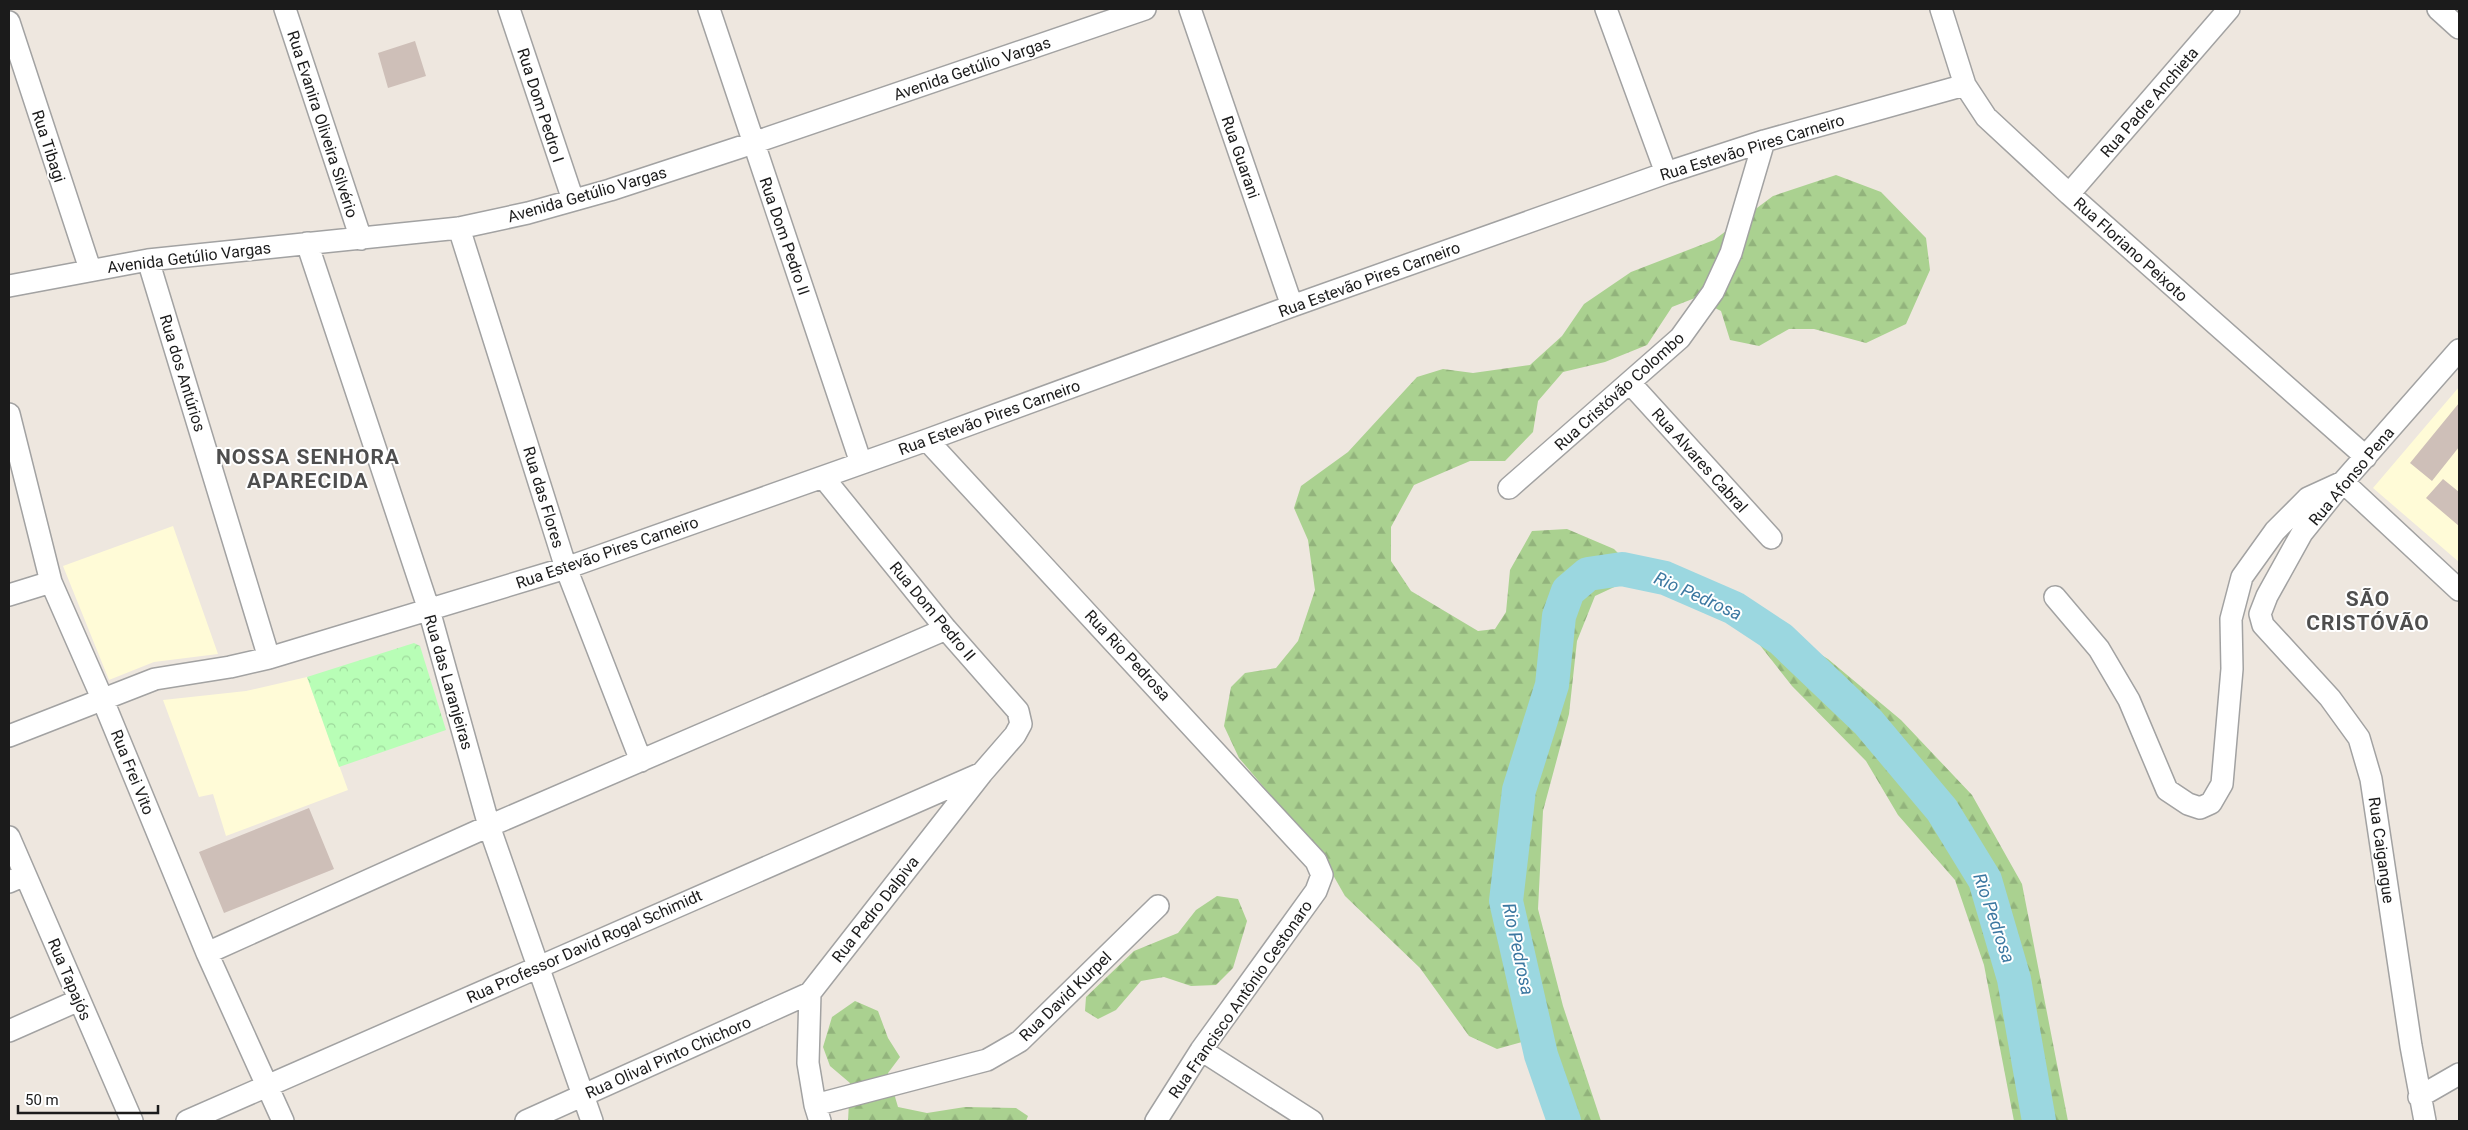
<svg xmlns="http://www.w3.org/2000/svg" width="2468" height="1130" font-family="Roboto,sans-serif">
  <defs>
    <pattern id="forest-firs" width="22" height="20" patternUnits="userSpaceOnUse" patternTransform="scale(1.25)"><rect width="22" height="20" fill="#aad190"/><path d="M5 1l3.5 6h-7zM16 11l3.5 6h-7z" fill="#92b37c"/></pattern>
    <pattern id="park-crowns" width="20" height="18" patternUnits="userSpaceOnUse" patternTransform="scale(1.25)"><rect width="20" height="18" fill="#b8feb6"/><path d="M2 6a3 3 0 1 1 6 0M12 15a3 3 0 1 1 6 0" fill="none" stroke="#9ed99c"/></pattern>
  </defs>
  <rect width="100%" height="100%" fill="#eee7df"/>
  <!-- education -->
  <path fill="#fffbd7" d="M 2459,387 L 2459,562 L 2373,488 Z
    M 173,526 L 218,654 L 154,662 L 109,680 L 63,566 Z
    M 307,677 L 348,790 L 226,836 L 213,794 L 199,797 L 163,700 L 246,691 Z"/>
  <!-- forest -->
  <path fill="url(#forest-firs)" d="M 1836,175 L 1881,192 L 1926,238 L 1930,270 L 1906,324 L 1866,343 L 1814,329 L 1789,329 L 1759,346 L 1730,340 L 1721,311 L 1695,298 L 1672,307 L 1647,345 L 1605,362 L 1563,372 L 1538,401 L 1533,432 L 1505,461 L 1470,461 L 1414,485 L 1391,527 L 1391,561 L 1411,591 L 1478,631 L 1495,629 L 1506,612 L 1510,570 L 1532,531 L 1567,529 L 1614,549 L 1629,564 L 1625,582 L 1595,596 L 1577,641 L 1569,714 L 1543,811 L 1538,909 L 1563,1006 L 1601,1121 L 1548,1121 L 1541,1094 L 1533,1050 L 1522,1042 L 1497,1049 L 1469,1036 L 1420,968 L 1345,896 L 1321,854 L 1239,758 L 1224,726 L 1231,687 L 1245,673 L 1276,668 L 1298,641 L 1315,590 L 1308,540 L 1294,508 L 1301,486 L 1348,452 L 1417,377 L 1443,369 L 1473,373 L 1530,365 L 1562,336 L 1584,304 L 1631,272 L 1714,240 L 1773,196 Z
    M 1779,630 L 1828,659 L 1901,720 L 1972,795 L 2022,884 L 2068,1121 L 2014,1121 L 1984,965 L 1955,880 L 1898,815 L 1866,761 L 1792,686 L 1759,644 L 1758,631 Z
    M 1217,896 L 1238,899 L 1247,921 L 1233,968 L 1216,985 L 1191,986 L 1164,977 L 1141,981 L 1116,1010 L 1098,1019 L 1085,1011 L 1086,997 L 1134,951 L 1178,933 L 1196,910 Z
    M 855,1001 L 878,1011 L 888,1038 L 900,1057 L 888,1073 L 898,1107 L 927,1113 L 965,1107 L 1016,1108 L 1028,1116 L 1026,1121 L 848,1121 L 850,1083 L 830,1066 L 823,1047 L 832,1017 Z"/>
  <!-- park -->
  <path fill="url(#park-crowns)" d="M 414,643 L 420,646 L 446,730 L 339,767 L 307,677 Z"/>
  <g fill="none" stroke-linecap="round" stroke-linejoin="round">
    <!-- river -->
    <path stroke="#9bd7e0" stroke-width="34" d="M 1564,1121 L 1541,1055 L 1506,901 L 1519,790 L 1552,685 L 1559,616 L 1568,591 L 1588,574 L 1622,569 L 1665,578 L 1734,608 L 1781,639 L 1868,722 L 1942,810 L 1985,880 L 2014,979 L 2039,1121"/>
  </g>
  <!-- building -->
  <path fill="#cebfb8" d="M 415,41 L 426,76 L 388,88 L 378,53 Z
    M 2459,403 L 2459,447 L 2432,481 L 2410,463 Z
    M 2443,479 L 2459,492 L 2459,526 L 2426,498 Z
    M 309,808 L 334,869 L 224,913 L 199,852 Z"/>
  <g fill="none" stroke-linecap="round" stroke-linejoin="round">
    <defs>
      <path id="minor" d="M 285,9 L 361,239
        M 509,9 L 573,200
        M 709,9 L 861,463
        M 1190,9 L 1292,306
        M 1606,9 L 1666,173
        M 1941,9 L 1965,85 L 1986,117 L 2069,194 L 2366,457
        M 2438,9 L 2459,28
        M 9,22 L 90,269
        M 2069,194 L 2229,9
        M 459,228 L 566,568 L 641,761
        M 307,243 L 429,610 L 489,826 L 592,1121
        M 148,260 L 269,658
        M 9,286 L 148,260 L 459,228 L 528,213 L 610,190 L 753,143 L 1145,9
        M 1630,383 L 1771,538
        M 9,414 L 51,582 L 102,698 L 207,953 L 283,1121
        M 927,440 L 1316,861 L 1322,875 L 1316,891 L 1201,1050 L 1156,1121
        M 1509,488 L 1680,338 L 1713,292 L 1731,253 L 1764,141
        M 9,595 L 51,582
        M 2055,597 L 2099,649 L 2129,700 L 2167,790 L 2188,804 L 2200,808 L 2211,803 L 2222,784 L 2232,669 L 2231,619 L 2242,577 L 2275,531 L 2308,498 L 2343,482 L 2459,590
        M 9,736 L 155,679 L 230,667 L 269,658 L 566,568 L 927,440 L 1292,306 L 1666,173 L 1764,141 L 1965,85
        M 9,837 L 132,1121
        M 9,882 L 25,875
        M 207,953 L 489,826 L 946,629
        M 9,1031 L 79,1000
        M 1201,1050 L 1312,1121
        M 2419,1097 L 2459,1074
        M 815,1105 L 987,1060 L 1020,1041 L 1158,906
        M 187,1121 L 982,773
        M 526,1121 L 810,993
        M 820,1121 L 815,1105 L 808,1063 L 810,993 L 982,773 L 1015,735 L 1021,724 L 1018,711 L 946,629 L 823,477
        M 2425,1121 L 2411,1046 L 2371,779 L 2359,738 L 2330,698 L 2263,625 L 2260,614 L 2267,596 L 2302,533 L 2343,482 L 2459,350"/>
    </defs>
    <!-- minor casing -->
    <use href="#minor" stroke="#a2a2a2" stroke-width="24"/>
    <!-- minor -->
    <use href="#minor" stroke="#fff" stroke-width="21"/>
  </g>
  <g text-anchor="middle" stroke-width="4" stroke-linejoin="round" paint-order="stroke">
    <!-- street labels -->
    <g font-size="16" fill="#1b1b1b" stroke="#fff">
      <text transform="translate(972 68) rotate(-19)" y="6">Avenida Getúlio Vargas</text>
      <text transform="translate(2149 102) rotate(-49)" y="6">Rua Padre Anchieta</text>
      <text transform="translate(541 105) rotate(72)" y="6">Rua Dom Pedro I</text>
      <text transform="translate(323 124) rotate(72)" y="6">Rua Evanira Oliveira Silvério</text>
      <text transform="translate(49 146) rotate(72)" y="6">Rua Tibagi</text>
      <text transform="translate(1752 147) rotate(-17)" y="6">Rua Estevão Pires Carneiro</text>
      <text transform="translate(1241 157) rotate(71)" y="6">Rua Guarani</text>
      <text transform="translate(587 194) rotate(-16)" y="6">Avenida Getúlio Vargas</text>
      <text transform="translate(785 236) rotate(71)" y="6">Rua Dom Pedro II</text>
      <text transform="translate(2131 249) rotate(42)" y="6">Rua Floriano Peixoto</text>
      <text transform="translate(189 257) rotate(-7)" y="6">Avenida Getúlio Vargas</text>
      <text transform="translate(1369 279) rotate(-20)" y="6">Rua Estevão Pires Carneiro</text>
      <text transform="translate(183 373) rotate(73)" y="6">Rua dos Antúrios</text>
      <text transform="translate(1619 391) rotate(-42)" y="6">Rua Cristóvão Colombo</text>
      <text transform="translate(989 417) rotate(-20)" y="6">Rua Estevão Pires Carneiro</text>
      <text transform="translate(1700 460) rotate(48)" y="6">Rua Alvares Cabral</text>
      <text transform="translate(2351 476) rotate(-50)" y="6">Rua Afonso Pena</text>
      <text transform="translate(544 497) rotate(73)" y="6">Rua das Flores</text>
      <text transform="translate(607 552) rotate(-19)" y="6">Rua Estevão Pires Carneiro</text>
      <text transform="translate(933 611) rotate(50)" y="6">Rua Dom Pedro II</text>
      <text transform="translate(1128 655) rotate(47)" y="6">Rua Rio Pedrosa</text>
      <text transform="translate(449 682) rotate(74)" y="6">Rua das Laranjeiras</text>
      <text transform="translate(133 772) rotate(68)" y="6">Rua Frei Vito</text>
      <text transform="translate(2382 850) rotate(82)" y="6">Rua Caigangue</text>
      <text transform="translate(875 909) rotate(-52)" y="6">Rua Pedro Dalpiva</text>
      <text transform="translate(584 946) rotate(-24)" y="6">Rua Professor David Rogal Schimidt</text>
      <text transform="translate(70 979) rotate(67)" y="6">Rua Tapajós</text>
      <text transform="translate(1065 996) rotate(-44)" y="6">Rua David Kurpel</text>
      <text transform="translate(1240 999) rotate(-55)" y="6">Rua Francisco Antônio Cestonaro</text>
      <text transform="translate(668 1057) rotate(-24)" y="6">Rua Olival Pinto Chichoro</text>
    </g>
    <!-- water labels -->
    <g font-size="18" font-style="italic" fill="#3c78a1" stroke="#fff">
      <text transform="translate(1698 596) rotate(24)" y="6">Rio Pedrosa</text>
      <text transform="translate(1994 918) rotate(71)" y="6">Rio Pedrosa</text>
      <text transform="translate(1518 949) rotate(78)" y="6">Rio Pedrosa</text>
    </g>
    <!-- district labels -->
    <g font-size="21" font-weight="bold" letter-spacing="1" fill="#4e4e4e" stroke="#fff">
      <text x="308" y="464">NOSSA SENHORA<tspan x="308" dy="24">APARECIDA</tspan></text>
      <text x="2368" y="606">SÃO<tspan x="2368" dy="24">CRISTÓVÃO</tspan></text>
    </g>
  </g>
  <!-- border -->
  <rect width="2468" height="1130" fill="none" stroke="#1b1b1b" stroke-width="20"/>
  <!-- scale -->
  <path d="M18 1105v8h140v-8" fill="none" stroke="#1b1b1b" stroke-width="2.5"/>
  <text x="25" y="1105" font-size="15" fill="#1b1b1b" stroke="#ffffff" stroke-width="4" paint-order="stroke">50 m</text>
</svg>
